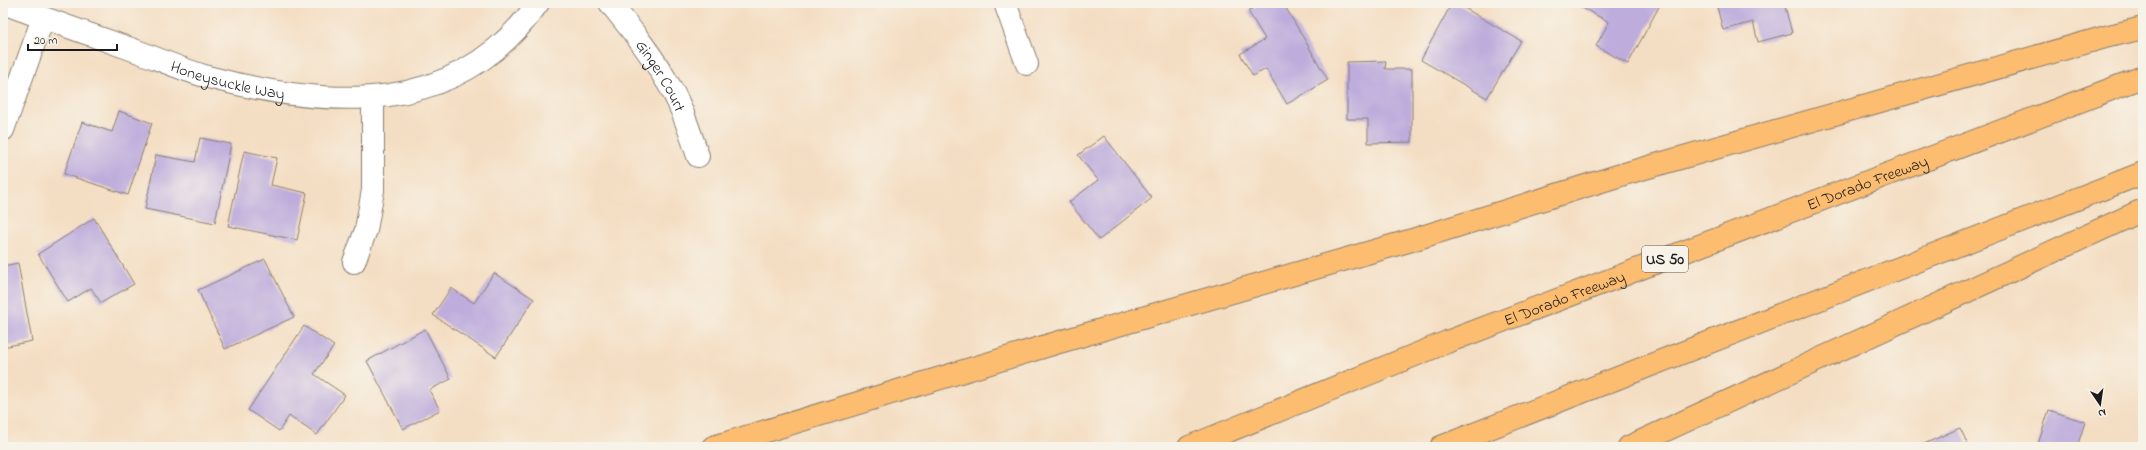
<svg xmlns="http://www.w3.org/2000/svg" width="2146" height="450" font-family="'Indie Flower',sans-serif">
  <rect width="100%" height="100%" fill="#f7f3e8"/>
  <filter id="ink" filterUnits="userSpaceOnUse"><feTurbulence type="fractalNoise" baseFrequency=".025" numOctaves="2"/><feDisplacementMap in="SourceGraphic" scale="8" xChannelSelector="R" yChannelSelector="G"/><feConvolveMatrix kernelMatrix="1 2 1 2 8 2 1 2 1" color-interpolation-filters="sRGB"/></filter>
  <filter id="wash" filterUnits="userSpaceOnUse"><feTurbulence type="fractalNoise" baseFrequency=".012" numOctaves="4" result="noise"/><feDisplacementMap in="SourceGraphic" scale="16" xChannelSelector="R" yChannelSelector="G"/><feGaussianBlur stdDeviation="0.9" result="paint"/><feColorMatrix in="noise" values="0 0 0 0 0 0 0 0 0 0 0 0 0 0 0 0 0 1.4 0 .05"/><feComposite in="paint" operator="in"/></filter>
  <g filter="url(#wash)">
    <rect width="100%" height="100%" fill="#f4dec3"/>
    <g id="blocks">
      <!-- building -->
      <path fill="#bdacdc" d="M 1261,3 L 1283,3 L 1328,80 L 1287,104 L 1266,69 L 1253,76 L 1240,54 L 1265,39 L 1248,11 Z
        M 1452,3 L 1456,3 L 1521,41 L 1487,98 L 1421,60 Z
        M 1581,3 L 1661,3 L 1628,64 L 1596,46 L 1609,22 L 1579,6 Z
        M 1716,3 L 1784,3 L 1792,33 L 1758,42 L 1753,22 L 1723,30 Z
        M 1386,61 L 1385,69 L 1412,69 L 1412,142 L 1368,143 L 1368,119 L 1347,119 L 1347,62 Z
        M 119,111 L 152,123 L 128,195 L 64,174 L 82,122 L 112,132 Z
        M 1104,136 L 1152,198 L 1099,240 L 1069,202 L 1098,180 L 1078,155 Z
        M 200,138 L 231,144 L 215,223 L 145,209 L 156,155 L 195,162 Z
        M 244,151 L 277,158 L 271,185 L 307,193 L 297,240 L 228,226 Z
        M 94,218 L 134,284 L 101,303 L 91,288 L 68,302 L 38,254 Z
        M 265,259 L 294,317 L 225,349 L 198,290 Z
        M 18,263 L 32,341 L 3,347 L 3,266 Z
        M 494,273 L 534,299 L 496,357 L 433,315 L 451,288 L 474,303 Z
        M 304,326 L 334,346 L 314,374 L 345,395 L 317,435 L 289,416 L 279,431 L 248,410 Z
        M 425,329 L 451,379 L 429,390 L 440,410 L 403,429 L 367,361 Z
        M 2049,410 L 2085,422 L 2078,444 L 2085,447 L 2037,447 Z
        M 1960,428 L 1969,447 L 1917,447 Z"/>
    </g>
  </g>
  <g filter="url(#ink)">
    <use href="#blocks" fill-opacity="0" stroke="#887d70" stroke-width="1"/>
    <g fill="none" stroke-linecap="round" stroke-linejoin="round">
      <defs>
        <g id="minor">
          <path id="s1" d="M 3,3 C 46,19 88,34 131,49 C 157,58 182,70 208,77 C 330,109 457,118 538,3"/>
          <path id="s2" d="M 610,3 C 630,28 650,52 666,80 C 681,103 689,130 698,156"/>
          <path d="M 1005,3 L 1027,64"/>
          <path d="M 3,130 L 43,18"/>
          <path d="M 354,262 L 366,230 L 373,190 L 373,98"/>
        </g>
        <g id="motorway">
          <path d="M 713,447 L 1056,343 L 1412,240 L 1624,174 L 2109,36 L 2143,28"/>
          <path id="s3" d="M 1189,447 L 1447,342 L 2143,77"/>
          <path d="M 1441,447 L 2143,173"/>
          <path d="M 1629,447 L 2143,210"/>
        </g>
      </defs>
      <!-- minor casing -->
      <use href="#minor" stroke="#887d70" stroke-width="24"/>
      <!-- motorway casing -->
      <use href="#motorway" stroke="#887d70" stroke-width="24"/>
      <!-- minor -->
      <use href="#minor" stroke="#fff" stroke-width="22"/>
      <!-- motorway -->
      <use href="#motorway" stroke="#fcbd6f" stroke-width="22"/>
    </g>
  </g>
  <g text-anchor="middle" stroke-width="3.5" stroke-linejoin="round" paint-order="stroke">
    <!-- shield labels -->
    <rect fill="#f7f3e8" stroke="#5e5c59" stroke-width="1" x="1642" y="246" width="46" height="26" rx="3"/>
    <g font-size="15" font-weight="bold" fill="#1c1c1c">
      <text x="1665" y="264">US 50</text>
    </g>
    <!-- street labels -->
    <g font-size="16" fill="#1c1c1c" stroke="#f7f3e8">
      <text dy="6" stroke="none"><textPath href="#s2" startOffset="89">Ginger Court</textPath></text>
      <text dy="6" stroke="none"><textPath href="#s1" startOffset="238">Honeysuckle Way</textPath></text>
      <text dy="6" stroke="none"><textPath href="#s3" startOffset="728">El Dorado Freeway</textPath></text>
      <text dy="6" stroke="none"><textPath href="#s3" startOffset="404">El Dorado Freeway</textPath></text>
    </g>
  </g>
  <!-- margin -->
  <rect width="2146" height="450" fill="none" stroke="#f7f3e8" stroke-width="16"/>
  <!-- north arrow -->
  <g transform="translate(2100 404) rotate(167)" stroke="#f7f3e8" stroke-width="3" paint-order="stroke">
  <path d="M0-3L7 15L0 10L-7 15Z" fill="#1c1c1c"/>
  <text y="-6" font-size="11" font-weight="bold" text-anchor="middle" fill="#1c1c1c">N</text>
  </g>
  <!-- scale -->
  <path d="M28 44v6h89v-6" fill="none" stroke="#1c1c1c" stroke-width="2"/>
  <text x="34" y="44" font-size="12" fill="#1c1c1c" stroke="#f7f3e8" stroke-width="3" paint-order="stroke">20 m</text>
</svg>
